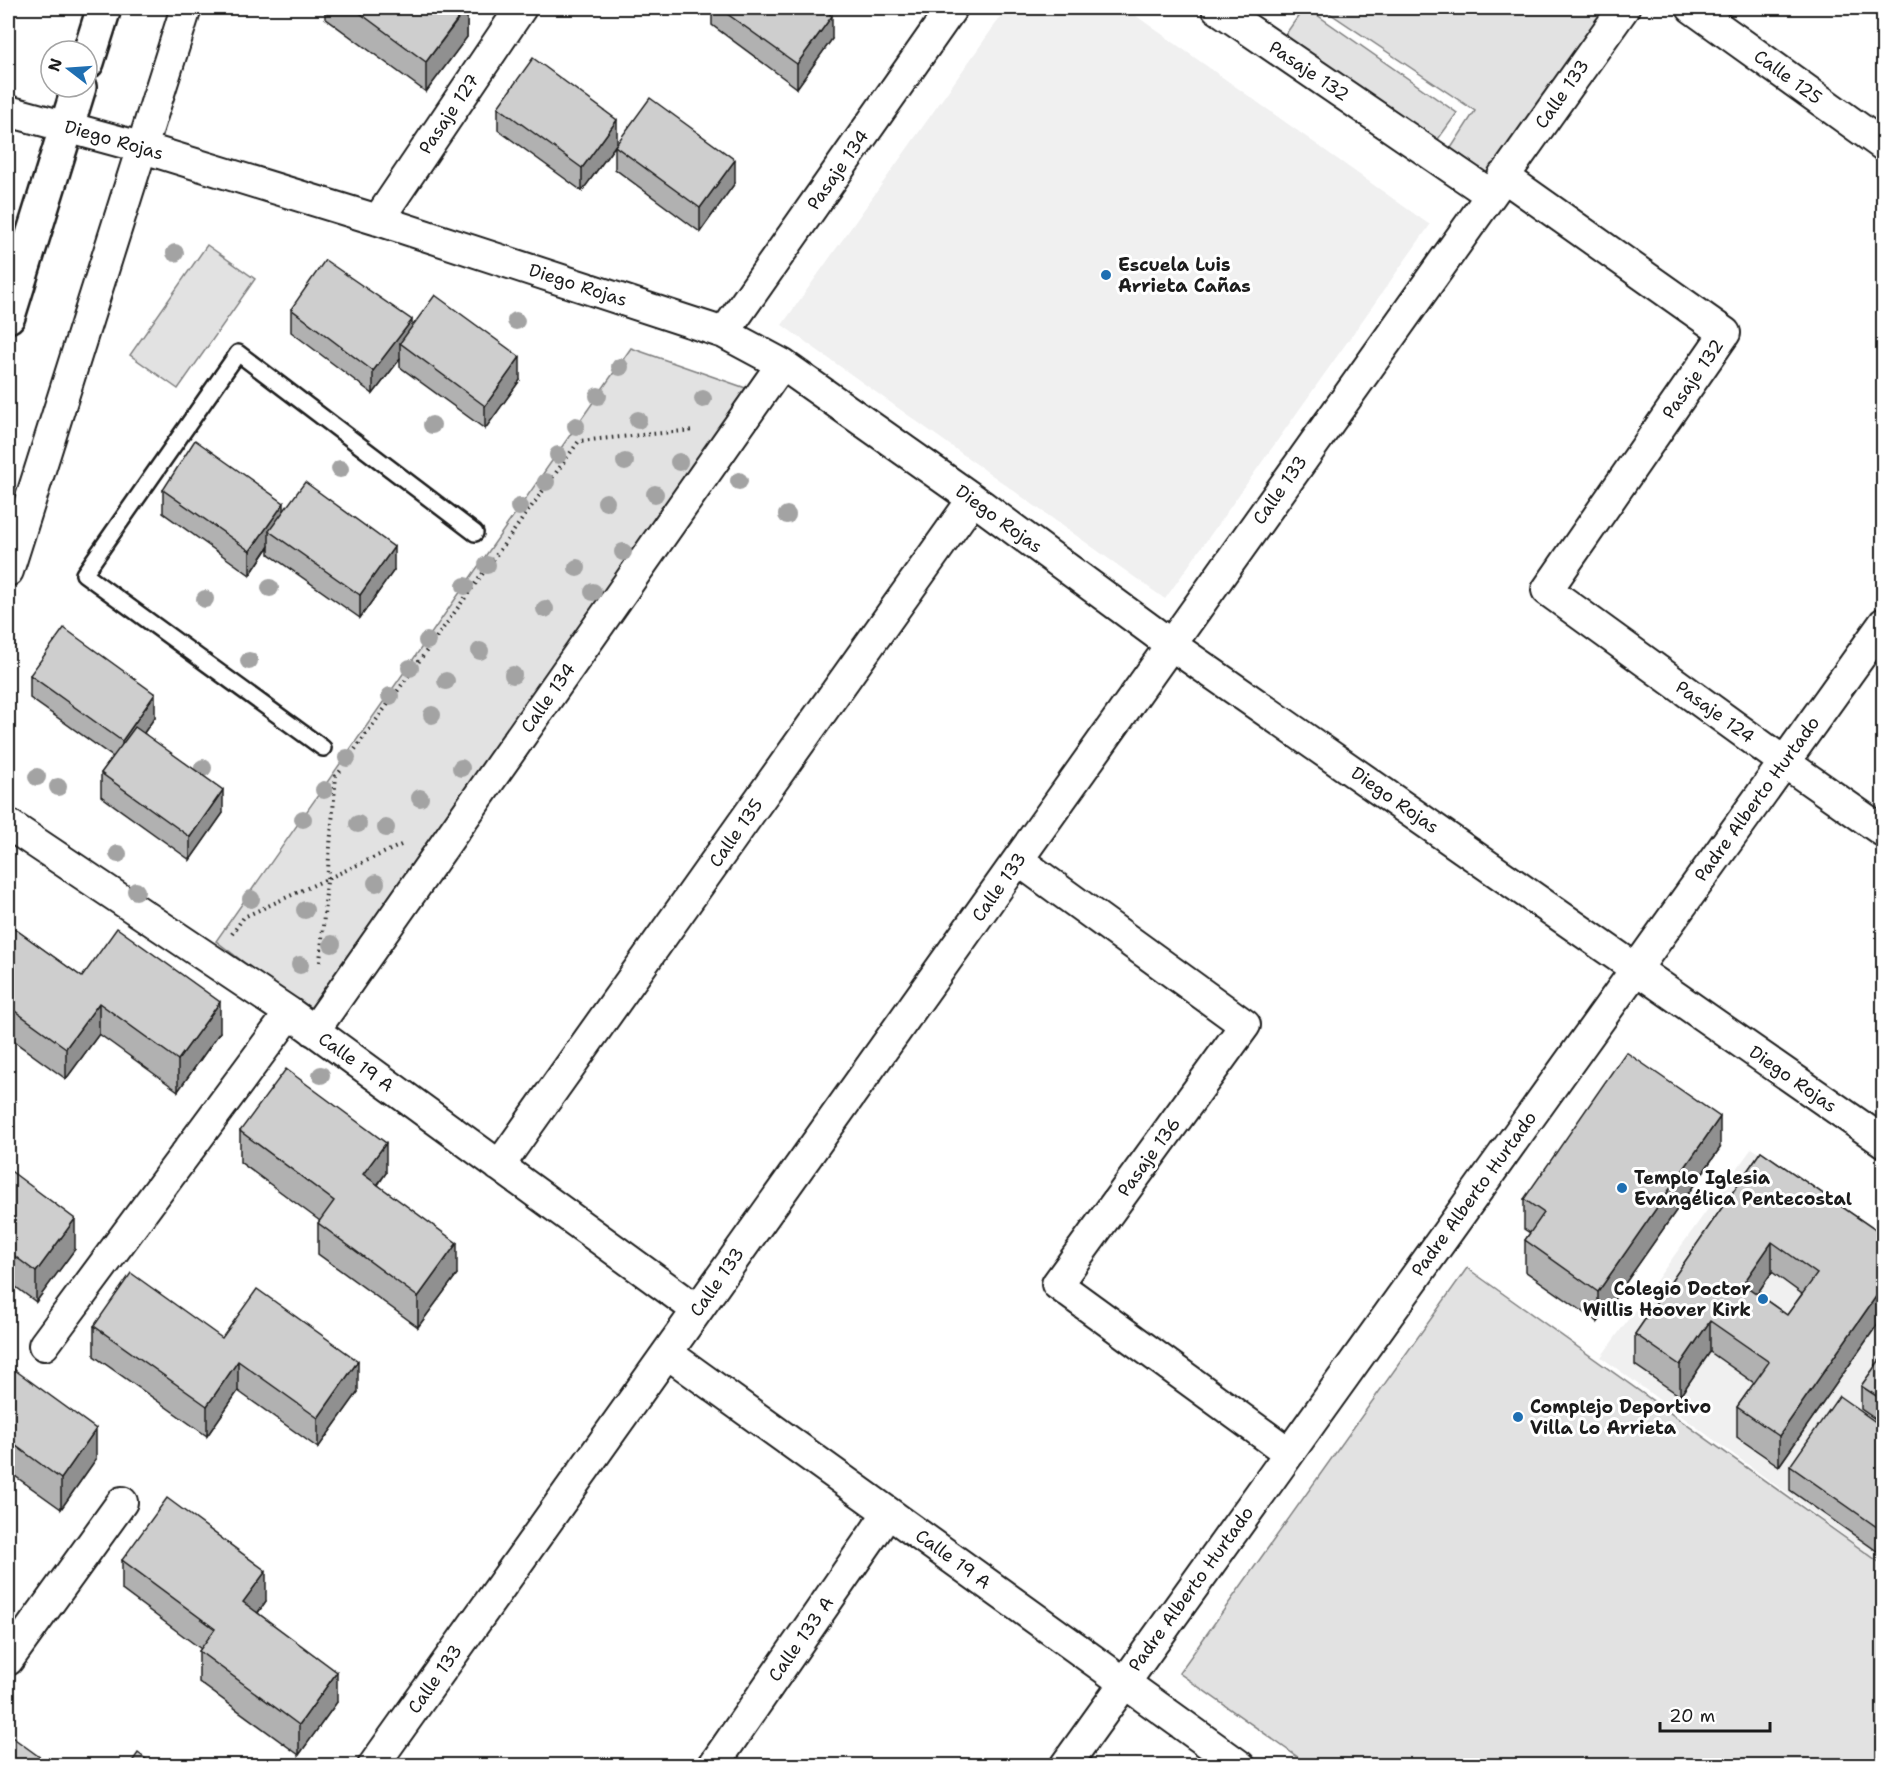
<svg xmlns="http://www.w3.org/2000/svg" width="1891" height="1773" font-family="'Shantell Sans',sans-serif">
  <rect width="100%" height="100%" fill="#fff"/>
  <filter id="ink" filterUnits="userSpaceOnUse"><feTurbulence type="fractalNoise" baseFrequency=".0167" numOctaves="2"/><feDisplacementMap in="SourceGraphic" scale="12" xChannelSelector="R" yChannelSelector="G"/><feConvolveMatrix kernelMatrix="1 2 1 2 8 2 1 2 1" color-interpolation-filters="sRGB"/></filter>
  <g filter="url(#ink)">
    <!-- built -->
    <path fill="#f0f0f0" d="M 1007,8 L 1125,8 L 1430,225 L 1165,599 L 782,325 Z
      M 1752,1148 L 1883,1240 L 1883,1564 L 1601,1357 Z"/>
    <!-- green -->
    <path fill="#e2e2e2" stroke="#7f7f7f" stroke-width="1.5" d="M 1304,8 L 1307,8 L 1457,113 L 1436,142 L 1285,35 Z
      M 1322,8 L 1605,8 L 1490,176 L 1451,148 L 1475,111 Z
      M 207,245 L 255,279 L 178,389 L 130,355 Z
      M 631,348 L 754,391 L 313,1015 L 216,941 Z
      M 1467,1268 L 1883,1565 L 1883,1765 L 1309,1765 L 1179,1673 Z"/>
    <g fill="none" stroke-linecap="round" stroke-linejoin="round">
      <defs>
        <path id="lane" d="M 323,748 L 84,574 L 238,353 L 475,533"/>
        <path id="street" d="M 1217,8 L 1491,195
          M 1692,8 L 1884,146
          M 8,111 L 140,147 L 378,220 L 724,333 L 782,364 L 973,499 L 1170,644 L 1884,1142
          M 1503,176 L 1725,333 L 1547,590 L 1784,762 L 1884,832
          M 378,220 L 521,8
          M 724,333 L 952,8
          M 8,571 L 186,8
          M 8,824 L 290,1013 L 697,1310
          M 1018,860 L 1245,1025 L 1057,1284 L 1289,1453
          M 314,1031 L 782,364
          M 499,1166 L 973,499
          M 44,1345 L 290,1013
          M 667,1353 L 1240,1766
          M 8,1660 L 122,1502
          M 373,1766 L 1624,8
          M 713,1766 L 888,1513
          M 1065,1766 L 1884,623"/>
        <path id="secondary" d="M 87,62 L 104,8
          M 8,316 L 79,87"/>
      </defs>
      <!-- lane casing -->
      <use href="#lane" stroke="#1c1c1c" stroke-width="20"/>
      <!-- street casing -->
      <use href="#street" stroke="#1c1c1c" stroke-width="34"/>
      <!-- secondary casing -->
      <use href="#secondary" stroke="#1c1c1c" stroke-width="38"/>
      <!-- path -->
      <path stroke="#1c1c1c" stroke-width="4" stroke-dasharray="1.5 4.5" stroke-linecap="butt" d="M 348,759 L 579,441 L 694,430
        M 232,934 L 244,917 L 401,845
        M 320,962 L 336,776 L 341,770"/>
      <!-- lane -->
      <use href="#lane" stroke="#fff" stroke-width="15"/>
      <!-- street -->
      <use href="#street" stroke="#fff" stroke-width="30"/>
      <!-- secondary -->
      <use href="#secondary" stroke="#fff" stroke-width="33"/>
    </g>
    <!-- trees -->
    <g fill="#a3a3a3">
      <circle cx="175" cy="253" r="9"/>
      <circle cx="516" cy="321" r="9"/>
      <circle cx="620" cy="367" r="9"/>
      <circle cx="598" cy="396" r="9"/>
      <circle cx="703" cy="399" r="9"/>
      <circle cx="638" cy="420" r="9"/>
      <circle cx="432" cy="425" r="9"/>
      <circle cx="576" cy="426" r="9"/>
      <circle cx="558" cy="455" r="9"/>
      <circle cx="625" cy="462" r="9"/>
      <circle cx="679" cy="462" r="9"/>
      <circle cx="340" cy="469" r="9"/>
      <circle cx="739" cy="481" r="9"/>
      <circle cx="546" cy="482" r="9"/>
      <circle cx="655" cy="494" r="9"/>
      <circle cx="606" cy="502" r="9"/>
      <circle cx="519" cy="507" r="9"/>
      <circle cx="787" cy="515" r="9"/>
      <circle cx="623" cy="552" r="9"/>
      <circle cx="487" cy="565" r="9"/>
      <circle cx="577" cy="568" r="9"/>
      <circle cx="465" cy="586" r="9"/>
      <circle cx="270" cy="588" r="9"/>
      <circle cx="593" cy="592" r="9"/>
      <circle cx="205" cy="599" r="9"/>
      <circle cx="545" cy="609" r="9"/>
      <circle cx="427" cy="641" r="9"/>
      <circle cx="480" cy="651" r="9"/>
      <circle cx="249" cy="661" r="9"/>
      <circle cx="410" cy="668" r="9"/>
      <circle cx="513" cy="675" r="9"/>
      <circle cx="446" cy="681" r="9"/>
      <circle cx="390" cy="696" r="9"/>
      <circle cx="432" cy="715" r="9"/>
      <circle cx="347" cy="758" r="9"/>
      <circle cx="203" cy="768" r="9"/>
      <circle cx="461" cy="768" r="9"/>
      <circle cx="37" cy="777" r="9"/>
      <circle cx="58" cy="787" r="9"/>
      <circle cx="324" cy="790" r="9"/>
      <circle cx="420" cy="798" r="9"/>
      <circle cx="303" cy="819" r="9"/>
      <circle cx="358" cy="824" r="9"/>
      <circle cx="386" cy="828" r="9"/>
      <circle cx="118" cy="854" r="9"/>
      <circle cx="376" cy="883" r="9"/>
      <circle cx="136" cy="891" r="9"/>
      <circle cx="251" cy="899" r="9"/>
      <circle cx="305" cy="910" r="9"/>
      <circle cx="332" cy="944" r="9"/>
      <circle cx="300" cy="965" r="9"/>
      <circle cx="321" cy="1075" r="9"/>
    </g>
    <!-- wall -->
    <path fill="#b1b1b1" stroke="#1c1c1c" stroke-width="1.5" fill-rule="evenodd" d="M 325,8 L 467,8 L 467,37 L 426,92 L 325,18 Z
      M 712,8 L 719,8 L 832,39 L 797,88 L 712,25 Z
      M 498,107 L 617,143 L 735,183 L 700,232 L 615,169 L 615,146 L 582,191 L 498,130 Z
      M 291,309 L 412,327 L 520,380 L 485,429 L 400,367 L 400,359 L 373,394 L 291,332 Z
      M 163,490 L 284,511 L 394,570 L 360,618 L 269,554 L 269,547 L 250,575 L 163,513 Z
      M 30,675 L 155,717 L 144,733 L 223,813 L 190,860 L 101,796 L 101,773 L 113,757 L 30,698 Z
      M 8,924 L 82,977 L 220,1032 L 178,1091 L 99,1034 L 66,1079 L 8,1037 Z
      M 240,1131 L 386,1173 L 378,1185 L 457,1274 L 418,1327 L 318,1254 L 318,1223 L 320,1221 L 240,1162 Z
      M 1720,1148 L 1598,1322 L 1525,1271 L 1525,1240 L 1530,1233 L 1524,1229 L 1524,1199 Z
      M 1761,1151 L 1884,1236 L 1884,1315 L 1779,1466 L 1737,1437 L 1737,1407 L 1754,1383 L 1710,1352 L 1680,1396 L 1635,1365 L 1635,1334 ZM 1772,1272 L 1802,1294 L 1787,1315 L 1757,1294 Z
      M 8,1169 L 75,1249 L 36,1302 L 8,1281 Z
      M 94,1326 L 222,1338 L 358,1392 L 318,1448 L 238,1391 L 207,1436 L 94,1356 Z
      M 1884,1354 L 1884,1425 L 1861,1409 L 1861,1386 Z
      M 8,1365 L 96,1459 L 61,1509 L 8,1471 Z
      M 1884,1428 L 1884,1556 L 1790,1490 L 1790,1466 Z
      M 122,1560 L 266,1601 L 258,1613 L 337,1702 L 299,1755 L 199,1682 L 199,1651 L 201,1649 L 122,1590 Z"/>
    <!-- shaded-wall -->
    <path fill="#909090" stroke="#1c1c1c" stroke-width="1.5" d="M 467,8 L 467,37 L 426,92 L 426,62 Z
      M 832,16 L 832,39 L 797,88 L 797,64 Z
      M 617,120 L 617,143 L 582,191 L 582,168 Z
      M 735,160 L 735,183 L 700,232 L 700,208 Z
      M 412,320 L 412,344 L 400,343 L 400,359 L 373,394 L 373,371 Z
      M 520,357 L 520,380 L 485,429 L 485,406 Z
      M 284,503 L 284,526 L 269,531 L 269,546 L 250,575 L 250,551 Z
      M 394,547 L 394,570 L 360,618 L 360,595 Z
      M 155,694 L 155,717 L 122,764 L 122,741 Z
      M 223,790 L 223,813 L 190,860 L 190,837 Z
      M 220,1002 L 220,1032 L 178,1091 L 178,1060 Z
      M 99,1003 L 99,1034 L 66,1079 L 66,1048 Z
      M 1720,1117 L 1720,1148 L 1598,1322 L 1598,1292 Z
      M 386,1143 L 386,1173 L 363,1204 L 363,1174 Z
      M 75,1219 L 75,1249 L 36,1302 L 36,1272 Z
      M 1772,1242 L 1772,1272 L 1743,1314 L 1743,1284 Z
      M 457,1243 L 457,1274 L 418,1327 L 418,1297 Z
      M 1884,1285 L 1884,1315 L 1779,1466 L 1779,1436 Z
      M 1710,1321 L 1710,1352 L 1680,1396 L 1680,1365 Z
      M 238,1361 L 238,1391 L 207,1436 L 207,1406 Z
      M 358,1361 L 358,1392 L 318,1448 L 318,1418 Z
      M 96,1429 L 96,1459 L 61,1509 L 61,1479 Z
      M 266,1571 L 266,1601 L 243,1633 L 243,1602 Z
      M 337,1672 L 337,1702 L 299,1755 L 299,1725 Z"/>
    <!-- building -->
    <path fill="#cecece" stroke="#1c1c1c" stroke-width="1.5" fill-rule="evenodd" d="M 353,8 L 466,8 L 426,62 Z
      M 719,8 L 821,8 L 832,16 L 797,64 Z
      M 533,58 L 617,120 L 582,168 L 498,107 Z
      M 650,98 L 735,160 L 700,208 L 615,146 Z
      M 325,260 L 412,320 L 373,371 L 291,309 Z
      M 435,295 L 520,357 L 485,406 L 400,343 Z
      M 195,440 L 284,503 L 250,551 L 163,490 Z
      M 305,482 L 394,547 L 360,595 L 269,531 Z
      M 64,628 L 155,694 L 122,741 L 30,675 Z
      M 135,727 L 223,790 L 190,837 L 101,773 Z
      M 8,924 L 82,977 L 117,928 L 220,1002 L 178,1060 L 99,1003 L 66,1048 L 8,1006 Z
      M 1626,1052 L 1720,1117 L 1598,1292 L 1525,1240 L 1544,1213 L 1524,1199 Z
      M 286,1069 L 386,1143 L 363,1174 L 457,1243 L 418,1297 L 318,1223 L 334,1201 L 240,1131 Z
      M 1761,1151 L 1884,1236 L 1884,1285 L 1779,1436 L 1737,1407 L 1769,1362 L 1710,1321 L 1680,1365 L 1635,1334 ZM 1772,1242 L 1817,1274 L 1787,1315 L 1743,1284 Z
      M 8,1169 L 75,1219 L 36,1272 L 8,1251 Z
      M 131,1273 L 222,1338 L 257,1289 L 358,1361 L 318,1418 L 238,1361 L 207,1406 L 94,1326 Z
      M 1884,1354 L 1884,1401 L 1861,1386 Z
      M 8,1365 L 96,1429 L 61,1479 L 8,1440 Z
      M 1839,1396 L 1884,1428 L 1884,1532 L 1790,1466 Z
      M 167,1498 L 266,1571 L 243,1602 L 337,1672 L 299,1725 L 199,1651 L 215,1629 L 122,1560 Z
      M 12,1737 L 52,1766 L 8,1766 L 8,1744 Z
      M 138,1753 L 155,1766 L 129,1766 Z"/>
  </g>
  <!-- markers -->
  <g fill="#1f6fb2" stroke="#fff" stroke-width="2">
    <circle cx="1106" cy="275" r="6"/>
    <circle cx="1622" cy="1188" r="6"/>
    <circle cx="1763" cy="1299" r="6"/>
    <circle cx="1518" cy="1417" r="6"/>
  </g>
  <g text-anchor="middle" stroke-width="6" stroke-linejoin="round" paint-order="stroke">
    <!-- street labels -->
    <g font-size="18" fill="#1c1c1c" stroke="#fff">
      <text transform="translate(1309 71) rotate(34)" y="6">Pasaje 132</text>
      <text transform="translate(1788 77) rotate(36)" y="6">Calle 125</text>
      <text transform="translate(1562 94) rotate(-55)" y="6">Calle 133</text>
      <text transform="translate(449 114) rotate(-56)" y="6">Pasaje 127</text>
      <text transform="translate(114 140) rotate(16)" y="6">Diego Rojas</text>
      <text transform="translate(838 170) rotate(-55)" y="6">Pasaje 134</text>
      <text transform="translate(578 285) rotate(18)" y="6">Diego Rojas</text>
      <text transform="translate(1693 379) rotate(-55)" y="6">Pasaje 132</text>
      <text transform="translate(1280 490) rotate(-55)" y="6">Calle 133</text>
      <text transform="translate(999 519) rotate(36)" y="6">Diego Rojas</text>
      <text transform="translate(548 698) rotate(-55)" y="6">Calle 134</text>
      <text transform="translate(1715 712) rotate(36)" y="6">Pasaje 124</text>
      <text transform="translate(1757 799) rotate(-54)" y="6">Padre Alberto Hurtado</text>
      <text transform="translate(1395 800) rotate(35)" y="6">Diego Rojas</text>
      <text transform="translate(736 833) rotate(-55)" y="6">Calle 135</text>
      <text transform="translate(999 887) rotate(-55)" y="6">Calle 133</text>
      <text transform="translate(356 1062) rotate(36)" y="6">Calle 19 A</text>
      <text transform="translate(1793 1079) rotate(35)" y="6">Diego Rojas</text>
      <text transform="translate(1149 1157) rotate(-54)" y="6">Pasaje 136</text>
      <text transform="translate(1474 1194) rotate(-54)" y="6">Padre Alberto Hurtado</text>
      <text transform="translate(717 1282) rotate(-55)" y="6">Calle 133</text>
      <text transform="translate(953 1559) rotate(36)" y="6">Calle 19 A</text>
      <text transform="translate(1191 1589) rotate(-54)" y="6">Padre Alberto Hurtado</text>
      <text transform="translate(801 1639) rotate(-55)" y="6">Calle 133 A</text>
      <text transform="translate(435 1679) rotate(-55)" y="6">Calle 133</text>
    </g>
    <!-- poi labels -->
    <g font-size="18" font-weight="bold" fill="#1c1c1c" stroke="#fff" text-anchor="start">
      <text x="1118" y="271">Escuela Luis<tspan x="1118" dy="21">Arrieta Cañas</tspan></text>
      <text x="1634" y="1184">Templo Iglesia<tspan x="1634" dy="21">Evangélica Pentecostal</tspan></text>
      <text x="1751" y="1295" text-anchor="end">Colegio Doctor<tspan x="1751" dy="21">Willis Hoover Kirk</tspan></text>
      <text x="1530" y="1413">Complejo Deportivo<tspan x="1530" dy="21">Villa Lo Arrieta</tspan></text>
    </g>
  </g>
  <!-- margin -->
  <rect width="1891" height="1773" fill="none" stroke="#fff" stroke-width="30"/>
  <rect x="15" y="15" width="1861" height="1743" fill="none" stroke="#1c1c1c" stroke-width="2" filter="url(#ink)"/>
  <!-- north arrow -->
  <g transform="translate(69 69) rotate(287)"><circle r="28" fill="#ffffff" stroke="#a4a4a4" stroke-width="1.5"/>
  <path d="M0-4.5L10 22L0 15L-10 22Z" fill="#1f6fb2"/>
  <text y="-9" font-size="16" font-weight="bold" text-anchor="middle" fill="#1c1c1c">N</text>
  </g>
  <!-- scale -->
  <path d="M1660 1722v9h110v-9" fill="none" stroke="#1c1c1c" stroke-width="3"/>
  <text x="1669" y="1722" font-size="18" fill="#1c1c1c" stroke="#ffffff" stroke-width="4.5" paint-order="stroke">20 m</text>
</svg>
